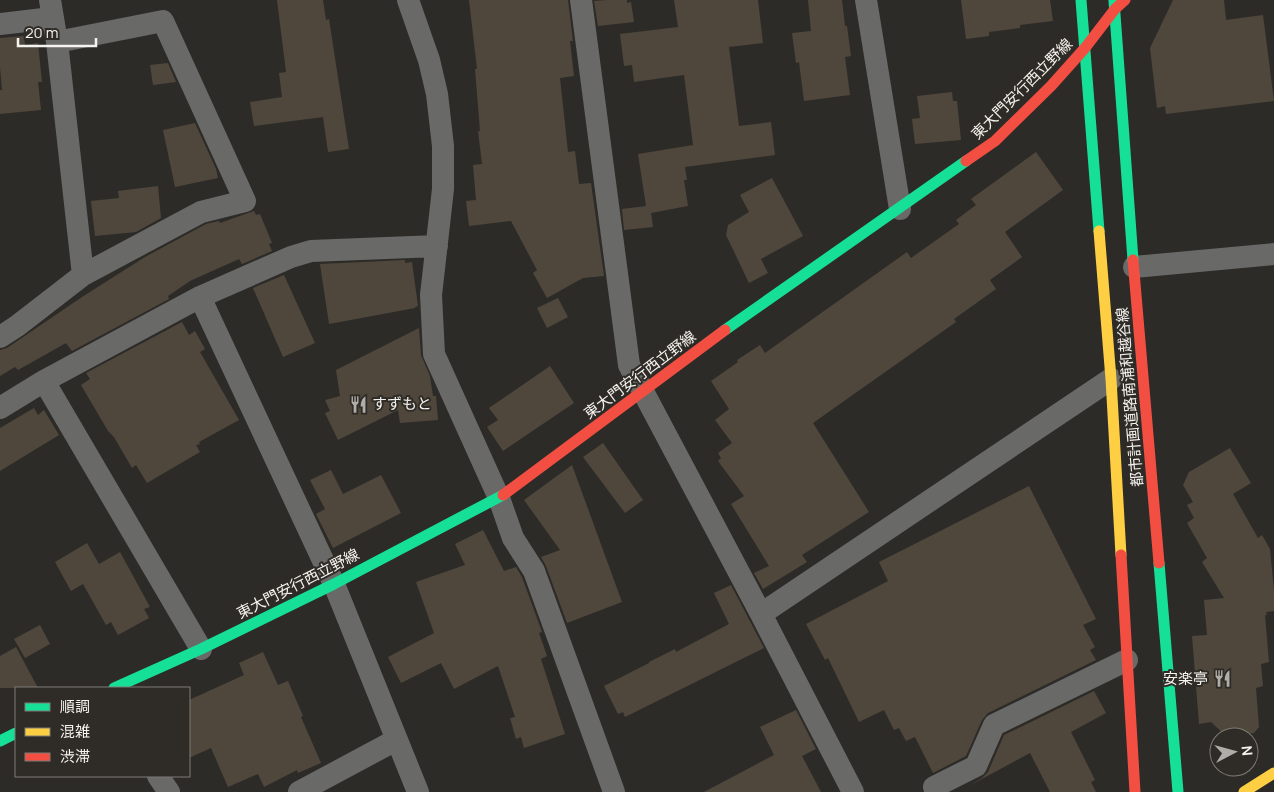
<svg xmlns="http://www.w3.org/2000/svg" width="1274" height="792" font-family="Manrope,'Noto Sans JP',sans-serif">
  <rect width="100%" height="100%" fill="#2d2b28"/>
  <!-- building -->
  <path fill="#4f473c" d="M 277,0 L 323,0 L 326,20 L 329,19 L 349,149 L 328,152 L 323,117 L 254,126 L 250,102 L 282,97 L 279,73 L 286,72 Z
    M 469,0 L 568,0 L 573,41 L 570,41 L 574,76 L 560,78 L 568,152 L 575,151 L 579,184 L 591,183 L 604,276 L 583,278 L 547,298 L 533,273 L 537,270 L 511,221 L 469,226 L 466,201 L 476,200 L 473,165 L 482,164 L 478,131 L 480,131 L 475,69 L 477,69 Z
    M 606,0 L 627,0 L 627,3 L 631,2 L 634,22 L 598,26 L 594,1 Z
    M 674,0 L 758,0 L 763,43 L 729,47 L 739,126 L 771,122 L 775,155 L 685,167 L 687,180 L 684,180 L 688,206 L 651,213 L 653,227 L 624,230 L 622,209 L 646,206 L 638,154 L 693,145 L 684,75 L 634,82 L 632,65 L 624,66 L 620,34 L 678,27 Z
    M 808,0 L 842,0 L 845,26 L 847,26 L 851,56 L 845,57 L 850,95 L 804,101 L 799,62 L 796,63 L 792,33 L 811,31 Z
    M 961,0 L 1050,0 L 1053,21 L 1020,25 L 1020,28 L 989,32 L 989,36 L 966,39 Z
    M 1173,0 L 1224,0 L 1226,20 L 1263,15 L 1274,101 L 1166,114 L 1165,106 L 1157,108 L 1150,48 Z
    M 24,36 L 25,45 L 38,43 L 42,82 L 38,82 L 41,110 L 0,114 L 0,90 L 2,90 L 0,67 L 0,38 Z
    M 168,63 L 176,82 L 153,85 L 150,65 Z
    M 952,92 L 953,101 L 957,101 L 961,140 L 915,144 L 912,119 L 920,118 L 917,96 Z
    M 195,123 L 216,169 L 218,178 L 175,187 L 163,130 Z
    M 1036,152 L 1063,190 L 1005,232 L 1022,257 L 990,280 L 996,289 L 954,319 L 956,322 L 813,423 L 869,512 L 802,555 L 807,562 L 763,589 L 754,573 L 769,566 L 731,504 L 744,496 L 718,461 L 721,458 L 718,453 L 732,443 L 715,420 L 729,409 L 711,381 L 738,362 L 737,360 L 760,345 L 765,353 L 907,252 L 911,258 L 959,224 L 956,220 L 976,205 L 971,199 Z
    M 772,178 L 803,236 L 761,259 L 768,273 L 749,283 L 726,235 L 728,225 L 749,212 L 740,195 Z
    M 158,186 L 161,218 L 136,232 L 95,236 L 91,201 L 119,198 L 118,191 Z
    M 254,211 L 256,215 L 260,214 L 272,243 L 269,244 L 272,251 L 242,264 L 239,259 L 190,281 L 168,296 L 169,299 L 72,351 L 66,343 L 18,370 L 15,367 L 0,376 L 0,350 L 7,348 L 82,297 L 145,257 L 206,224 L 219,221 L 220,223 Z
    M 405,260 L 405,263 L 412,262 L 418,306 L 415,307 L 415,308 L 329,324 L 320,264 Z
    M 284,275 L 315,343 L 283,357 L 253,288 Z
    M 558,298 L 568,317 L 547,328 L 537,308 Z
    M 182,322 L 189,335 L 195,331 L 205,349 L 200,352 L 239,420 L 199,442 L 200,444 L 196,445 L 200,452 L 147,483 L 136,465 L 132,468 L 114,437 L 108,431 L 81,385 L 90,379 L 86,373 Z
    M 419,328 L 421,355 L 430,376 L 433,396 L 436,396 L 438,420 L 400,423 L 398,410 L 338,440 L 325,413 L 330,411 L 325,400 L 340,396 L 336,370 Z
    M 550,366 L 574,403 L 503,451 L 487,427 L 498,420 L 489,408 Z
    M 34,408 L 38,415 L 44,410 L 59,435 L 0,471 L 0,428 Z
    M 603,443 L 643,500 L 625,513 L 583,457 Z
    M 1230,448 L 1251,483 L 1233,494 L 1258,538 L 1262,535 L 1270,549 L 1274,591 L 1274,611 L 1266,612 L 1267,615 L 1265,615 L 1269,662 L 1261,664 L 1263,686 L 1256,688 L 1259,727 L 1254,733 L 1227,737 L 1211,722 L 1199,724 L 1192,636 L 1207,635 L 1204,600 L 1224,598 L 1202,562 L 1207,558 L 1187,523 L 1194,518 L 1187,505 L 1193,502 L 1183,485 L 1189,472 Z
    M 572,465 L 622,602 L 567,623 L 546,566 L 541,557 L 560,550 L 524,500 Z
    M 331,470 L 343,494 L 381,475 L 401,513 L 333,548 L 316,514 L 325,509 L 310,480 Z
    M 1029,486 L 1096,619 L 1083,625 L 1095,647 L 1090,650 L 1096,660 L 988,713 L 982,720 L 966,756 L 933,773 L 915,737 L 906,741 L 899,728 L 894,730 L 884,710 L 859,722 L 828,658 L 825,660 L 806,624 L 888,581 L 879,562 Z
    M 483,530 L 504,571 L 516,567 L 522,577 L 542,632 L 539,633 L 547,656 L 541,659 L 565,734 L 524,748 L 521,737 L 516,739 L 510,718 L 515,717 L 498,666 L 454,689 L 441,663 L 401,683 L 388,657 L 434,633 L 416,582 L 465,565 L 455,544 Z
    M 87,543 L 99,564 L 120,552 L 150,607 L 144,609 L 149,618 L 118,635 L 111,622 L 106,625 L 83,584 L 71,591 L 55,562 Z
    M 731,585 L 764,648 L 625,717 L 623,712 L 618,714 L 604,686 L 649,663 L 649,662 L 675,649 L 676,652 L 729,624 L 714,593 Z
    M 40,625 L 50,644 L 25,658 L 14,639 Z
    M 16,647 L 38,688 L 0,688 L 0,656 Z
    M 263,652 L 278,685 L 288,681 L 303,716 L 301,717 L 321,763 L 298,773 L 297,770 L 264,787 L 258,774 L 228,787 L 211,748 L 189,758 L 189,700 L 244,675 L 239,663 Z
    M 1094,691 L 1106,713 L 1071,732 L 1095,780 L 1091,782 L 1096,792 L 1050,792 L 1030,753 L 967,787 L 982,778 L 988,772 L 1004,735 Z
    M 796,710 L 816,749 L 802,756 L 821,792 L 704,792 L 774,755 L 760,727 Z"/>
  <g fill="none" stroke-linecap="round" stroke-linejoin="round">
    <!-- street -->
    <path stroke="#696968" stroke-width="22" d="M 50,0 L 57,42 L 83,275
      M 408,0 L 429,60 L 437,94 L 443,146 L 443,189 L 431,295 L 434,354 L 499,498 L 513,538 L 534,571 L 614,792
      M 581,0 L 629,365 L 761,614 L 853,792
      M 866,0 L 900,209
      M 0,24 L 52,18
      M 1134,267 L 1274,254
      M 200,297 L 334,584 L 418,792
      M 0,337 L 17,326 L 83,275 L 201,212 L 245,201 L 163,21 L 57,42
      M 44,381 L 201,649
      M 0,408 L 44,381 L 200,297 L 291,257 L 311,251 L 437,246
      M 761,614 L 1111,379
      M 158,776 L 169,792
      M 299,792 L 396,740
      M 936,792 L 934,787 L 976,766 L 994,725 L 1127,660"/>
    <!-- fast -->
    <path stroke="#16e098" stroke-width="11" d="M 1081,0 L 1099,231
      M 1114,1 L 1133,260
      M 725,330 L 966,161
      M 1159,563 L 1178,792
      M 114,688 L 201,649 L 334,584 L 503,495
      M 0,741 L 16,733"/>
    <!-- slow -->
    <path stroke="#ffcf43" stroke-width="11" d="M 1099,231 L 1111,379 L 1121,555
      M 1244,792 L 1274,773"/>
    <!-- jam -->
    <path stroke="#f24e42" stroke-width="11" d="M 966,161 L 995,141 L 1051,86 L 1085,48 L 1115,9 L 1125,0
      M 1133,260 L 1159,563
      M 503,495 L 725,330
      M 1121,555 L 1135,792"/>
  </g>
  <!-- icons -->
  <defs>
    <symbol id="restaurant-bare" viewBox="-9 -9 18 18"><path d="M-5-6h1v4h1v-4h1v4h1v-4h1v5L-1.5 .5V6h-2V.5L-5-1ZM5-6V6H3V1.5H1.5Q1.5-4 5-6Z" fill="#afada9" stroke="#2f2b26" stroke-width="2.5" paint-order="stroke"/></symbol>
  </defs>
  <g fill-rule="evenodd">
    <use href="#restaurant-bare" x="346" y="392" width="25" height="25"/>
    <use href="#restaurant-bare" x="1210" y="666" width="25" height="25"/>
  </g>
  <g text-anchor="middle" stroke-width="4" stroke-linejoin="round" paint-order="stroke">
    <!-- street labels -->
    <g font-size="15" fill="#f5f3ef" stroke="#2f2b26">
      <text transform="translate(1022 89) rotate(-45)" y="5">東大門安行西立野線</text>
      <text transform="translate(640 375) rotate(-37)" y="5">東大門安行西立野線</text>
      <text transform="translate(1130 397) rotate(-95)" y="5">都市計画道路南浦和越谷線</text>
      <text transform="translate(298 584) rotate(-27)" y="5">東大門安行西立野線</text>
    </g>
    <!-- poi labels -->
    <g font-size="15" fill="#f5f3ef" stroke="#2f2b26" text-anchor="start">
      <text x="372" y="409">すずもと</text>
      <text x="1208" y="684" text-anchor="end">安楽亭</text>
    </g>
  </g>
  <!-- legend -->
  <rect x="15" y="687" width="175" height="90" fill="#2f2b26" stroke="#7e7b76"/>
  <rect x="25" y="703" width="25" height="8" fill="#16e098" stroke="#7e7b76"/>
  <text x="60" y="712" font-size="15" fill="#f5f3ef">順調</text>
  <rect x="25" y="728" width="25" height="8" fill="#ffcf43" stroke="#7e7b76"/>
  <text x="60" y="737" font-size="15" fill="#f5f3ef">混雑</text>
  <rect x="25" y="753" width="25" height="8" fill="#f24e42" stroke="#7e7b76"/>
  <text x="60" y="762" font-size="15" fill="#f5f3ef">渋滞</text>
  <!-- north arrow -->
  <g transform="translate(1234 752) rotate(84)"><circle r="24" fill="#2f2b26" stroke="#7e7b76"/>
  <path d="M0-4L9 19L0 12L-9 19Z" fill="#afada9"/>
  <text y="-8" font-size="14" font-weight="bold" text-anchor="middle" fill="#f5f3ef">N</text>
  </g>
  <!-- scale -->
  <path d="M18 38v8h78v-8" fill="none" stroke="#f5f3ef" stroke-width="2.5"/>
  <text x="25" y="38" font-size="15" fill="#f5f3ef" stroke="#2f2b26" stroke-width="4" paint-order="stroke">20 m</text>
</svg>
